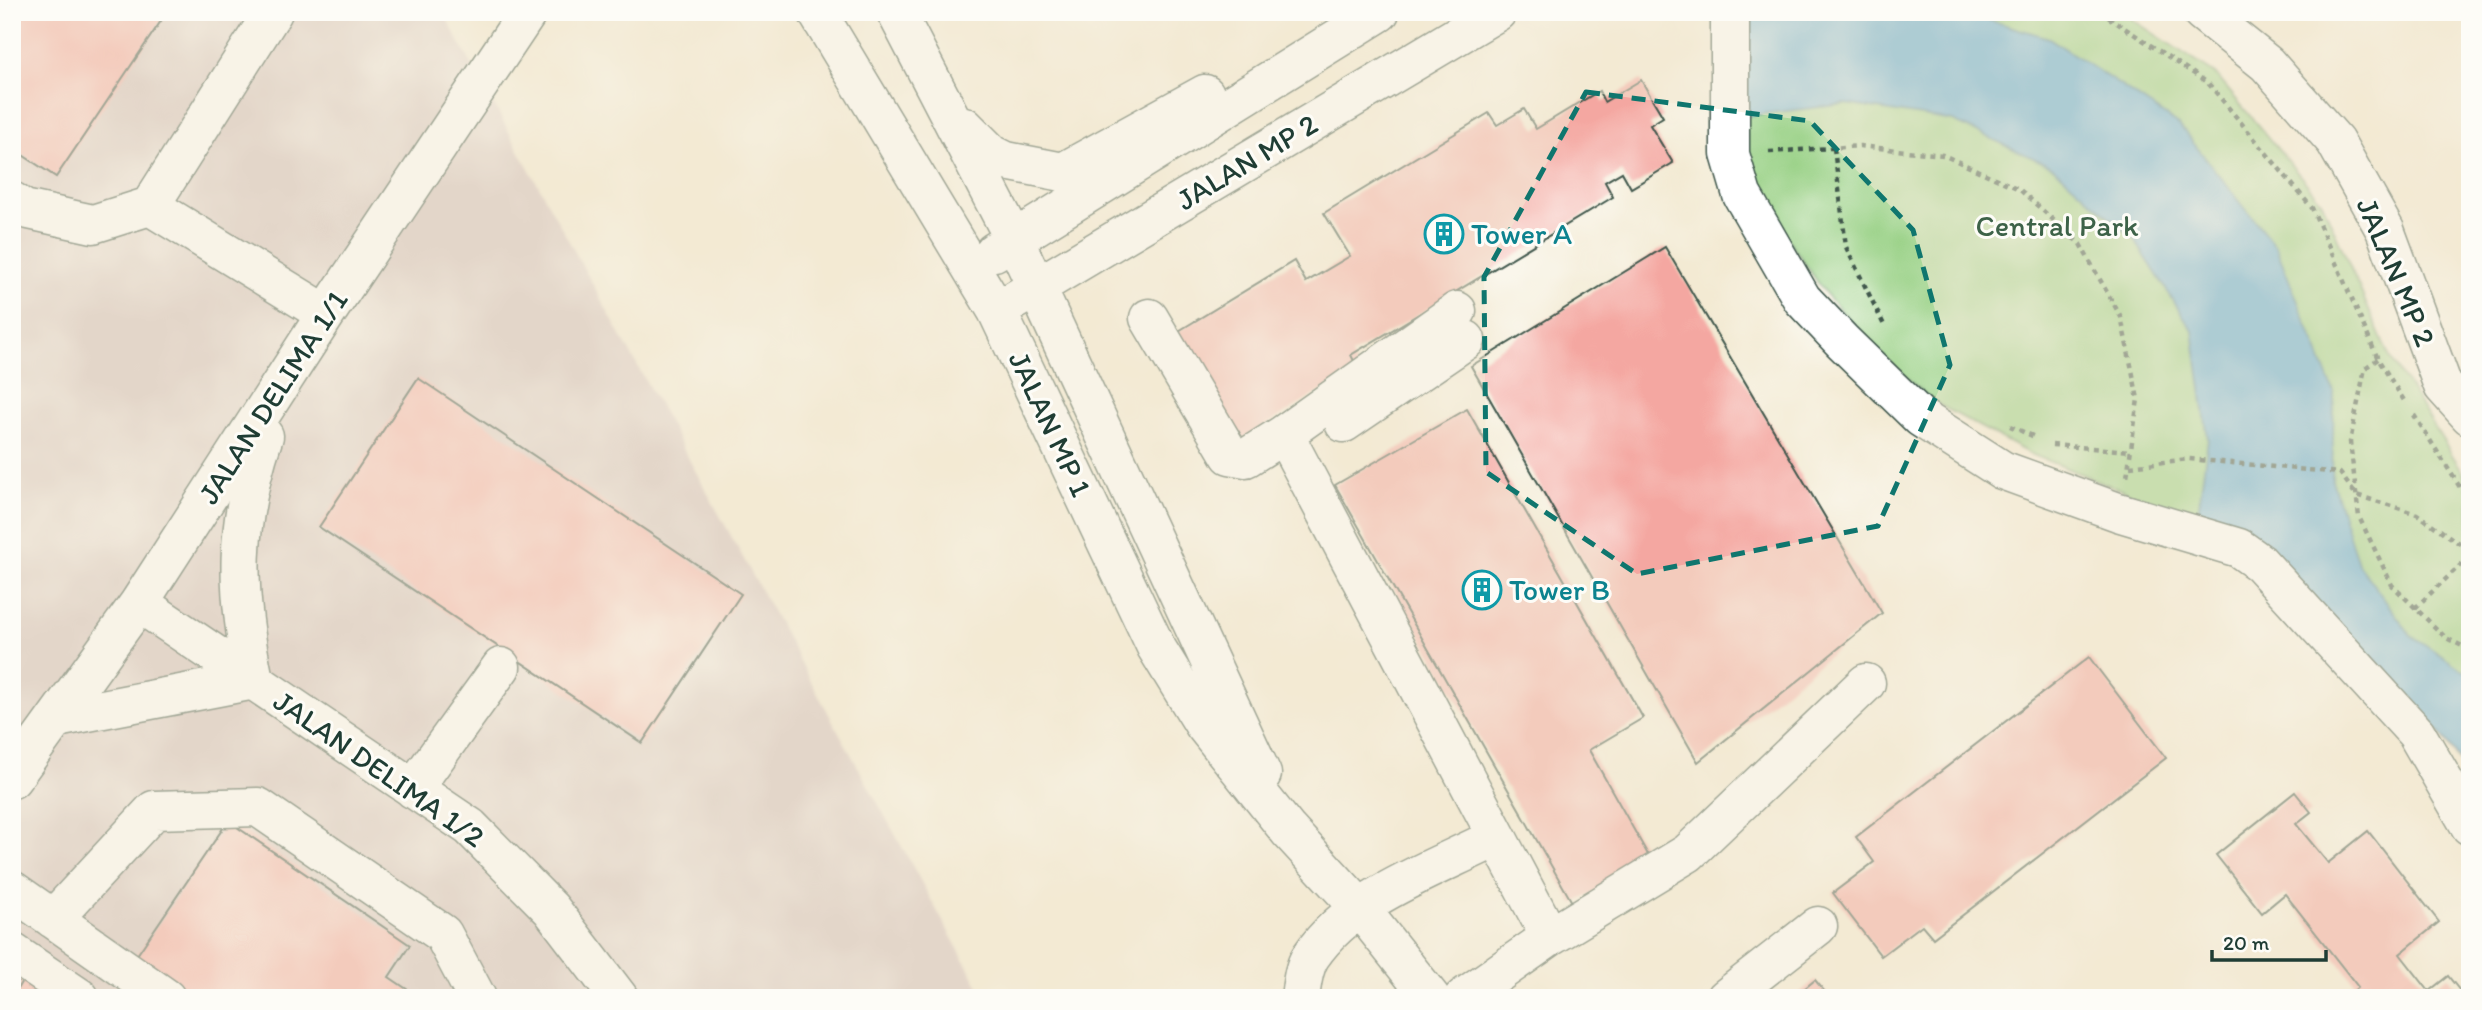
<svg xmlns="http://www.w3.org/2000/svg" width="2482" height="1010" font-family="Itim,sans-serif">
  <rect width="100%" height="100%" fill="#fdfcf7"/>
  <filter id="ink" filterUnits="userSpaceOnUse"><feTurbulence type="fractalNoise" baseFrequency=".0143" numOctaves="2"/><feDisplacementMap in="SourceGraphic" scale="14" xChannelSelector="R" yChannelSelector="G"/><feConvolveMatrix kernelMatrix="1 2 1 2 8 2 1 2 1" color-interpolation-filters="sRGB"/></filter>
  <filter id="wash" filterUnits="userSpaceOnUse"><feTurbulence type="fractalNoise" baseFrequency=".00686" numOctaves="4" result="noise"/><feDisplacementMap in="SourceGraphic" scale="28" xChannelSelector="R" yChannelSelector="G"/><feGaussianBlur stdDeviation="1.57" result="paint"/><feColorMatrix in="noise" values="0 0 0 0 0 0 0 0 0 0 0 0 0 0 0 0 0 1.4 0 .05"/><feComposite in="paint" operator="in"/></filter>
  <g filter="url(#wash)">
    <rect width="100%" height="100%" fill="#f3ead3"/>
    <!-- industrial -->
    <path fill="#d1bfbd" d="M 12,12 L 443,12 L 985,998 L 12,998 Z"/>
    <!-- green -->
    <path fill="#97d084" stroke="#5b865c" stroke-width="2" d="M 1735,12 L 2121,12 L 2215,74 L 2322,202 L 2388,354 L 2470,483 L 2470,778 L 2448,743 L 2377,662 L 2197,520 L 2028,453 L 1932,401 L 1875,349 L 1826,294 L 1766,208 L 1735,117 Z"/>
    <!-- water -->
    <path fill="#5aa8d3" stroke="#3c7284" stroke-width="2" d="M 1735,12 L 1962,12 L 2049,38 L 2179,125 L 2276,247 L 2334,392 L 2332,480 L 2358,564 L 2411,635 L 2470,675 L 2470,778 L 2448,743 L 2377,662 L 2197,520 L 2208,439 L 2193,331 L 2134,239 L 2053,167 L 1953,121 L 1846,104 L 1735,117 Z"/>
    <g id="blocks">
      <!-- building -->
      <path fill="#f4a7a1" d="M 12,12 L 167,12 L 56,177 L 12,148 Z
        M 1641,80 L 1663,117 L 1650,125 L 1673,163 L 1631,188 L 1622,172 L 1605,182 L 1613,197 L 1351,355 L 1358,369 L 1241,440 L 1177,332 L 1294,261 L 1306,282 L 1350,256 L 1324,213 L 1489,113 L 1497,125 L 1524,109 L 1536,129 L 1599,91 L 1604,102 Z
        M 1665,247 L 1882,613 L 1698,762 L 1471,366 Z
        M 418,378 L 741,594 L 642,743 L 319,527 Z
        M 1467,409 L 1643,718 L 1589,750 L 1651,860 L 1573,904 L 1335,485 Z
        M 2089,657 L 2166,758 L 1933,938 L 1922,925 L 1881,956 L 1833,893 L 1874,862 L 1856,837 Z
        M 2295,792 L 2311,812 L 2296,824 L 2328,863 L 2368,831 L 2439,922 L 2400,954 L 2429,991 L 2448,976 L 2464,996 L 2346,998 L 2358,987 L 2285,894 L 2262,913 L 2216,855 Z
        M 228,821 L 410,945 L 389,977 L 420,998 L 181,998 L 131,964 Z
        M 27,972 L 63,998 L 12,998 Z
        M 1815,980 L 1830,998 L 1793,998 Z"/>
    </g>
  </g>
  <g filter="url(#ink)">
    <use href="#blocks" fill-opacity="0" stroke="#3f574c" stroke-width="2"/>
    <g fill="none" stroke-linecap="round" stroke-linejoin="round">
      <defs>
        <path id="minor" d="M 817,12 L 997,311 L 1156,647 L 1204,725 L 1288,830 L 1359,907 L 1431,998
          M 896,12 L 1015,241 L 1262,774
          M 1730,12 L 1730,154 L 1742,195 L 1802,299 L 1842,341 L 1921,418 L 2002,470 L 2118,512 L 2239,548 L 2260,563 L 2416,733 L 2470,826
          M 2202,12 L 2267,64 L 2335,141 L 2385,230 L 2443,386 L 2470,416
          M 964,126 L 992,154 L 1006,161 L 1063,172 L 1205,94
          M 12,201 L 24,209 L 93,224 L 150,206 L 273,12
          M 150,206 L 326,314
          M 994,252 L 1380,12
          M 1015,300 L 1497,12
          M 1149,318 L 1230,455 L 1246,458 L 1284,434 L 1550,937
          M 1344,423 L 1466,340
          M 1284,434 L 1457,311
          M 139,603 L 470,827 L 551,909 L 619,998
          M 56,718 L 254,680 C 235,590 234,525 264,436
          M 12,779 L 139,603 L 326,314 L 528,12
          M 413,789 L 501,667
          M 12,890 L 166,998
          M 53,919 L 154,810 L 258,807 L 443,934 L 477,998
          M 12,952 L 80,998
          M 1300,998 C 1302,984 1303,968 1311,956 C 1352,896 1432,870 1495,838
          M 1463,998 L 1550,937 L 1688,853 L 1866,683
          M 1726,998 L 1818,926"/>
      </defs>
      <!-- minor casing -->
      <use href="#minor" stroke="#3f574c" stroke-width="41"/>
      <!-- path -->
      <path stroke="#3f574c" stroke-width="4.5" stroke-dasharray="5 5" stroke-linecap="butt" d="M 2100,12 L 2208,83 L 2312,208 L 2378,359 L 2405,402
        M 1834,148 L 1846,247 L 1885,327
        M 1769,152 L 1860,146 L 1943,155 L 2019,189 L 2080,244 L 2121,317 L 2138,399 L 2127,477
        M 2378,359 L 2365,368 L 2350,442 L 2359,517 L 2392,585 L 2446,638 L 2470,650
        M 2414,415 L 2470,503
        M 2010,426 L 2037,438
        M 2052,445 L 2131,451
        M 2130,466 L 2189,459 L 2340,473 L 2356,495 L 2417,514 L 2470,551
        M 2415,608 L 2470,556"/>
      <!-- minor -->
      <use href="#minor" stroke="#fff" stroke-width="38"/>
    </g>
  </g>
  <!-- marked area -->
  <path d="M0 0H2482V1010H0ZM 1586,92 L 1810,121 L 1913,230 L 1950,365 L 1878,526 L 1637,574 L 1486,472 L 1484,277 Z" fill="#f3ead3" fill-opacity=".55" fill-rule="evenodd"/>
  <path fill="none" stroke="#0f766e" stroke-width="5" stroke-dasharray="14 9" stroke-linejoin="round" d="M 1586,92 L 1810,121 L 1913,230 L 1950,365 L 1878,526 L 1637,574 L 1486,472 L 1484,277 Z"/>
  <!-- icons -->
  <defs>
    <symbol id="building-ring" viewBox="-11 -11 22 22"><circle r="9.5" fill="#fdfcf7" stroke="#0f9aa8" stroke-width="1.5"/><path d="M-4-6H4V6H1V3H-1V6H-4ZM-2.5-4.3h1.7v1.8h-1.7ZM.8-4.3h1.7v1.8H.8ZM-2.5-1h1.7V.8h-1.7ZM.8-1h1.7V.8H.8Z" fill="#0f9aa8"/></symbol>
  </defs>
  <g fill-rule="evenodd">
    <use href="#building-ring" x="1422" y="212" width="44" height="44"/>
    <use href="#building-ring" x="1460" y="568" width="44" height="44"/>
  </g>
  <g text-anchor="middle" stroke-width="6" stroke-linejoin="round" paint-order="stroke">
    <!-- street labels -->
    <g font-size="30" fill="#1f3d34" stroke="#fdfcf7">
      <text transform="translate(1247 162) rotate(-31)" y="10">JALAN MP 2</text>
      <text transform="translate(2396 272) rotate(67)" y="10">JALAN MP 2</text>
      <text transform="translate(273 397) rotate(-57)" y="10">JALAN DELIMA 1/1</text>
      <text transform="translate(1050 424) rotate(65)" y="10">JALAN MP 1</text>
      <text transform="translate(379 769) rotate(35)" y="10">JALAN DELIMA 1/2</text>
    </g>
    <!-- park labels -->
    <g font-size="30" fill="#3d6248" stroke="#fdfcf7">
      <text x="2057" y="236">Central Park</text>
    </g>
    <!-- culture labels -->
    <g font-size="30" fill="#0d838f" stroke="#fdfcf7" text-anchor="start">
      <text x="1471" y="244">Tower A</text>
      <text x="1509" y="600">Tower B</text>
    </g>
  </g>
  <!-- margin -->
  <rect width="2482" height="1010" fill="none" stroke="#fdfcf7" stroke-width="42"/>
  <!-- scale -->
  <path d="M2212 950v10h114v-10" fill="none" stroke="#1f3d34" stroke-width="3.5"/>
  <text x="2223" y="950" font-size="21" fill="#1f3d34" stroke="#fdfcf7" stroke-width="5" paint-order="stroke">20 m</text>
</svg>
